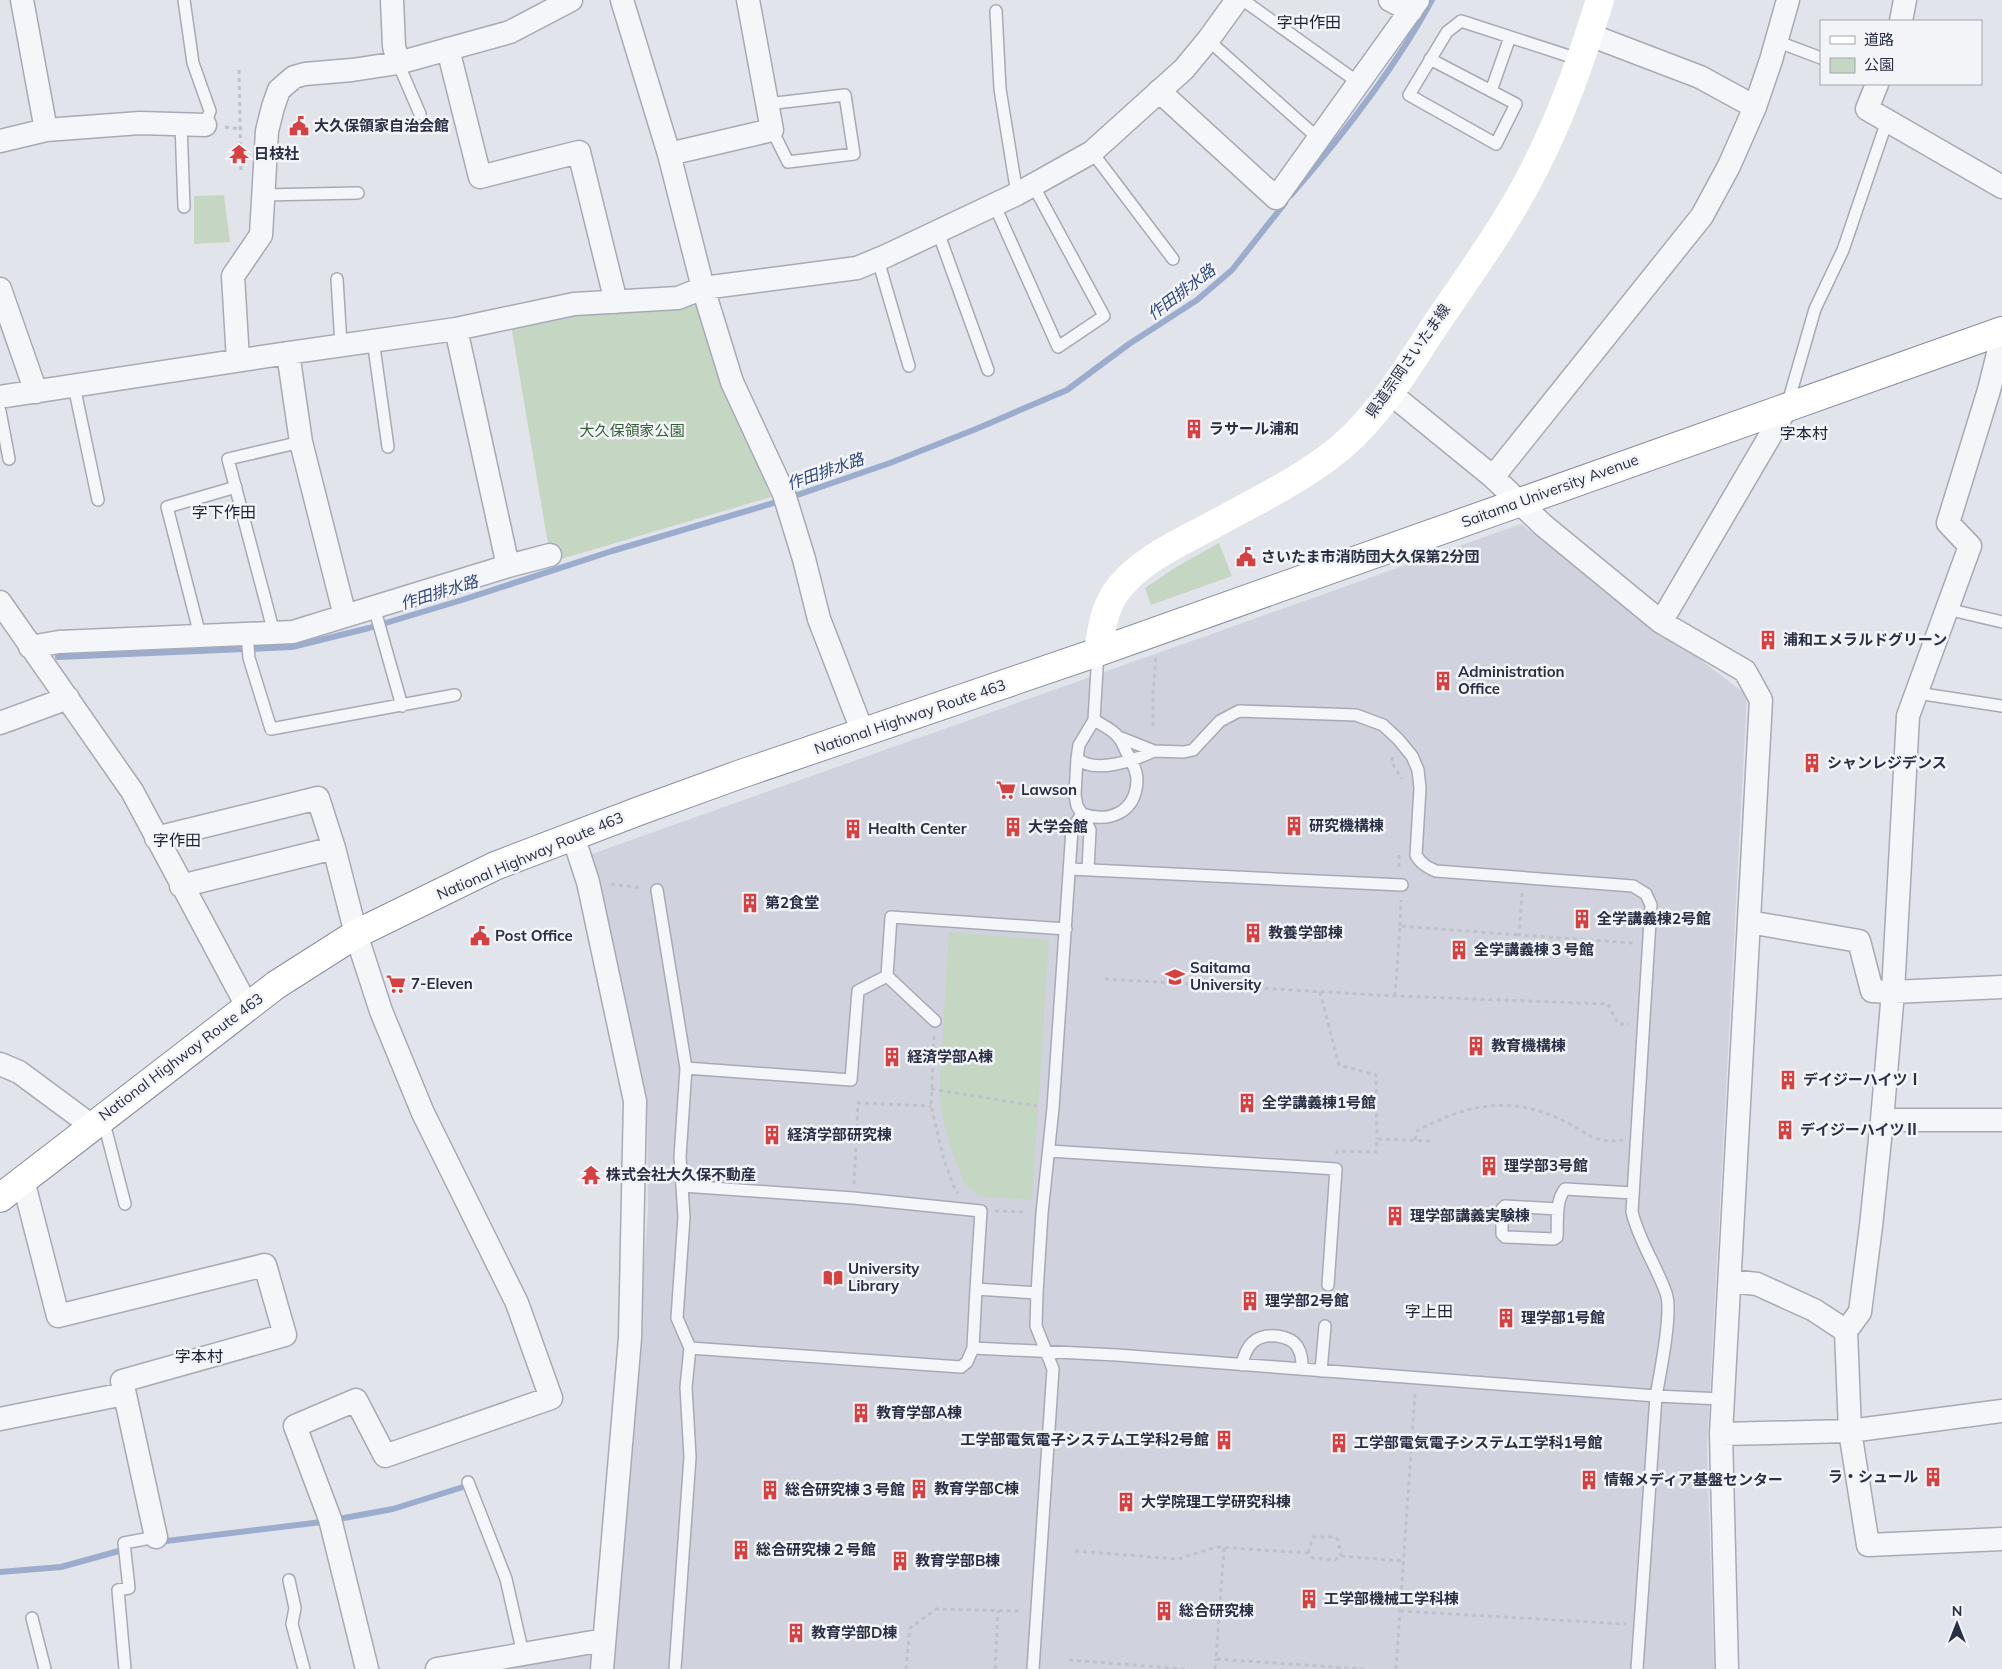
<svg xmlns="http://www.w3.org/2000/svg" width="2002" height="1669" font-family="Mulish,'Noto Sans JP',sans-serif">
  <rect width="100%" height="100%" fill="#e2e4eb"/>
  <!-- built -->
  <path fill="#d0d3dd" d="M 1521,524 L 1747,695 L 1707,1448 L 1714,1669 L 613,1669 L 648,1211 L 647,1099 L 589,855 Z
    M 584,1649 L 593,1655 L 592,1669 L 469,1669 Z"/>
  <!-- green -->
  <path fill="#c5d6c3" d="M 224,195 L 230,242 L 194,244 L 194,196 Z
    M 699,301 L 724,385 L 771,497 L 551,562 L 511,325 L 577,312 Z
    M 1219,543 L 1232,576 L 1151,605 L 1145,588 L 1176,567 Z
    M 949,932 L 1049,940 L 1032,1200 L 979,1196 L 965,1184 L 953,1155 L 944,1123 L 939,1096 Z"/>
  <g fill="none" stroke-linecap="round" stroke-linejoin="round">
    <!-- stream -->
    <path stroke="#9baccd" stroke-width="6" d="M 1291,195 C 1343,135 1394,70 1432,0
      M 58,657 L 292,647 L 369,628 L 462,600 L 612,551 L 780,501 L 890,463 L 976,429 L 1067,390 L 1129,344 L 1197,300 L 1232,270 L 1285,203
      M 158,1542 L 322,1522 L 393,1509 L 463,1487
      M 0,1572 L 61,1567 L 126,1549"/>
    <defs>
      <path id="service" d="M 184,0 L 193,63 L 210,111 L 205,125
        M 1243,0 L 1359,83
        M 996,11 L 1000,89 L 1017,194
        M 1208,40 L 1319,139
        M 1776,41 L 1821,58
        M 1430,59 L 1516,104 L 1496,144 L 1409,95 L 1447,32 L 1461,21 L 1581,60
        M 398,63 L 420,114
        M 1491,91 L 1510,37
        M 767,104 L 845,95 L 854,154 L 788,162 L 772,130
        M 181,124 L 184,207
        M 1092,152 L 1173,259
        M 263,195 L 358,193
        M 994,204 L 1058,347 L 1104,316 L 1033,185
        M 938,232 L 988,370
        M 878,260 L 909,366
        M 337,279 L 341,345
        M 373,340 L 388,447
        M 74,386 L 98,500
        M 1787,406 L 1815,309 L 1843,250 L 1887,121
        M 0,411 L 9,459
        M 374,607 L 402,706
        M 1947,609 L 2002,622
        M 274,633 L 228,459 L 301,442
        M 247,634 L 249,658 L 271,729 L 455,695
        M 200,635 L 167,507 L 236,487
        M 1917,693 L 2002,706
        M 1094,720 C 1102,725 1114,730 1119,738 C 1122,741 1124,747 1126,751 C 1131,760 1137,770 1137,780 C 1136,813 1109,823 1082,814 L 1077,806 L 1075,795 L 1077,758 L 1079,745 L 1094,720 L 1098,652
        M 1077,758 C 1094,775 1135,760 1154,751
        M 1082,814 L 1090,830 L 1088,870
        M 1070,869 L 1402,885
        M 657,890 L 686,1068 L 851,1080 L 858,991 L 887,976 L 935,1021
        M 887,976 L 891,917 L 1066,929
        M 103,1119 L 125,1204
        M 1049,1151 L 1336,1169 L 1328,1285
        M 683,1186 L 853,1198 L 981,1211 L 976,1289
        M 1558,1209 L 1505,1206 L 1502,1209 L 1502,1234 L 1505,1237 L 1554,1239 L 1557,1237 C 1558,1222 1555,1201 1565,1189 L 1633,1193
        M 690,1348 L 961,1367 L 967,1362 L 973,1348 L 1117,1355 L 1656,1396 C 1660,1374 1673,1311 1666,1293 C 1656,1265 1639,1241 1632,1212 L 1651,905 L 1646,894 L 1633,886 L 1436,871 C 1427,867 1421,864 1416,855 L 1420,788 L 1418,770 L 1412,756 L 1398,739 L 1383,725 L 1356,715 L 1239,711 L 1220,721 L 1193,750 L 1184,752 L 1154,751 L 1119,737
        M 973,1348 L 976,1289 L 1037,1293
        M 1242,1365 C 1246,1344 1256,1334 1277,1336 C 1284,1337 1293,1340 1297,1346 C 1302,1354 1302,1361 1302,1369
        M 1321,1371 L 1325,1326
        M 468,1482 L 506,1579 L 523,1654
        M 289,1580 L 295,1608 L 292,1624 L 304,1669
        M 32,1618 L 45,1669
        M 125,1669 L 118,1590 L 129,1588 L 124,1543 L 156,1537
        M 675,1669 L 690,1457 L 686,1387 L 690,1348 L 677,1318 L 684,1217 L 680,1157 L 686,1068
        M 1033,1669 L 1053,1369 L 1036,1326 L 1037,1293 L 1042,1213 L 1053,1108 L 1072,829 L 1082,814
        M 1637,1669 L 1656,1396 L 1722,1399"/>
      <path id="minor" d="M 22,0 L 46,130
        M 392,0 L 394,46 L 398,63
        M 1390,0 L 1411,11
        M 1901,21 L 1905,0
        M 1590,35 L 1700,77 L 1755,107
        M 448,49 L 480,177 L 579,152 L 616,302
        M 1877,84 L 1867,109 L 2002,187
        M 1159,91 L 1276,198 L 1418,0
        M 0,141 L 46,130 L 140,123 L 205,125
        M 669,154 L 772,130 L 748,0
        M 0,289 L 36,392
        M 2002,337 L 1989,390 L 1948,523 L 1970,546 L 1908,716 L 1893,992 L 2002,987
        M 288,353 L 301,442 L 345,616
        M 238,360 L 233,276 L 261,235 L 267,131 L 273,107 L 279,90 L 294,77 L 305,74 L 352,70 L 398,63 L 510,32 L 571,0
        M 1390,393 L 1493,477 L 1543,525 L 1661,622 L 1745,671 L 1761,700 L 1721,1434 L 1727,1669
        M 0,397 L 288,353 L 456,329 L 574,304 L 678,298 L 703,288 L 669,154 L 622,0
        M 1493,477 L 1702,216 L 1729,166 L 1755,107 L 1771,60 L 1788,0
        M 508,566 L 550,555
        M 0,602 L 132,791 L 247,1006
        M 1661,622 L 1787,407
        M 30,647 L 59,642 L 293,632 L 508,566 L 456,329
        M 0,723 L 68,698
        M 863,733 L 819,619 L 804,559 L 784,494 L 732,382 L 703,288 L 857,268 L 886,256 L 1017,194 L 1092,152 L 1184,69 L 1208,40 L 1237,0
        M 573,836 L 588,882 L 635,1101 L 630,1338 L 602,1669
        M 156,838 L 318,798 L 334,848 L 356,934 L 381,1011 L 423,1113 L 517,1303 L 551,1398 L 385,1456 L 356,1400 L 295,1426 L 330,1519 L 367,1669
        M 181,886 L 334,848
        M 1749,922 L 1859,941 L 1872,991 L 1893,992 L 1882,1120
        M 0,1064 L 19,1072 L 92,1126
        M 2002,1120 L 1882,1120 L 1871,1226 L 1860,1312 L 1846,1331 L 1850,1431 L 1868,1545 L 2002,1539
        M 23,1180 L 58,1316 L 265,1265 L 285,1335 L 122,1381 L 156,1537
        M 1730,1281 L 1757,1284 L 1814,1310 L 1846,1331
        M 0,1419 L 124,1394
        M 1721,1434 L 1850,1431 L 2002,1411
        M 437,1669 L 604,1640"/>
      <path id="trunk" d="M 0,1198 L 276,985 L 356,934 L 495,866 L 639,811 L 738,775 L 1098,652 L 2002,331"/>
    </defs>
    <!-- service casing -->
    <use href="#service" stroke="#a7aab6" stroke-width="14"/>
    <!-- minor casing -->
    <use href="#minor" stroke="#a7aab6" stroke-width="25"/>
    <!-- trunk casing -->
    <use href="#trunk" stroke="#888fa3" stroke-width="30"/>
    <!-- path -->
    <path stroke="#c0c2ca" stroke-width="3" stroke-dasharray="4 4" stroke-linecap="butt" d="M 239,70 L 241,172
      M 225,127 L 242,129
      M 1153,726 L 1153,692 L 1156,657
      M 1393,757 L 1391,761 L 1402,779
      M 1399,855 L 1399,869
      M 611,884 L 642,888
      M 1522,893 L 1519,935 L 1633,943
      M 1400,926 L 1401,900
      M 1105,979 L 1395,996 L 1608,1004 L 1618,1024 L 1629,1024
      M 1320,992 L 1339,1065 L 1376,1075 L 1377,1139
      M 1395,996 L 1400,926 L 1519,935
      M 934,1036 L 931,1106 L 944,1160 L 954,1187 L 958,1193
      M 931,1089 L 1037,1106
      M 1415,1140 L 1417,1131 C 1468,1103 1513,1095 1566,1122 C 1590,1134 1594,1144 1623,1140
      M 1337,1154 L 1337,1151 L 1376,1152 L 1377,1139 L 1432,1141
      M 854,1184 L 858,1103 L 931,1106
      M 995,1211 L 1027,1212
      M 1224,1548 L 1216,1659 L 1363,1669
      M 1075,1551 L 1178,1559 L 1216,1547 L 1308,1553 L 1313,1558 L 1335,1560 L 1341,1556 L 1403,1561
      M 1308,1553 L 1313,1537 L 1335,1537 L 1338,1540 L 1341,1556
      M 1400,1611 L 1626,1624
      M 1069,1660 L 1185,1669
      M 906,1669 L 910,1628 L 936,1609 L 1019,1611
      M 995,1669 L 998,1611
      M 1215,1669 L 1216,1659
      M 1396,1669 L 1415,1394"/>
    <!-- service -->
    <use href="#service" stroke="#f5f6f9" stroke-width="11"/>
    <!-- minor -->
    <use href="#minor" stroke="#f5f6f9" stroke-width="22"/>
    <!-- secondary -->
    <path stroke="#fff" stroke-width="28" d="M 1098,652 C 1101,633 1103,613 1114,595 C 1135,563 1175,545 1207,528 C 1247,506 1289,486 1326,459 C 1373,426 1403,374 1434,327 C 1459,290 1485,254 1508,216 C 1549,150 1577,75 1600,0"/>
    <!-- trunk -->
    <use href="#trunk" stroke="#fff" stroke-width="28"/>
  </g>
  <!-- icons -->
  <defs>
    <symbol id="civic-bare" viewBox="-9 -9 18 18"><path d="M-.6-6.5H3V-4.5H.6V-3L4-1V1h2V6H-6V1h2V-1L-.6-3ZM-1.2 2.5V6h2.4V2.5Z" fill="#d74041" stroke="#f2f4f8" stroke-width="2.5" paint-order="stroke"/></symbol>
    <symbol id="temple-bare" viewBox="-9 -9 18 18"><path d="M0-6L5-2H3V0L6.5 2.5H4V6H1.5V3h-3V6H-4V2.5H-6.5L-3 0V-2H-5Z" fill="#d74041" stroke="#f2f4f8" stroke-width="2.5" paint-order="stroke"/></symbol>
    <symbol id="building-bare" viewBox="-9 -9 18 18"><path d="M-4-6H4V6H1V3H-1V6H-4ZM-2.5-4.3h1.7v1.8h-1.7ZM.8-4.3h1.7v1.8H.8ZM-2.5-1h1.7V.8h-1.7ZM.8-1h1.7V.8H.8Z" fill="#d74041" stroke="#f2f4f8" stroke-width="2.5" paint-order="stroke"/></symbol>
    <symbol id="supermarket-bare" viewBox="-9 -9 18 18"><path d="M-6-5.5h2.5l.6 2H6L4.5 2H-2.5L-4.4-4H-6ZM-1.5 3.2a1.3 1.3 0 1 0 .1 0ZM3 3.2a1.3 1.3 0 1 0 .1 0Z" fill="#d74041" stroke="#f2f4f8" stroke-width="2.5" paint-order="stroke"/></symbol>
    <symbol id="university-bare" viewBox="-9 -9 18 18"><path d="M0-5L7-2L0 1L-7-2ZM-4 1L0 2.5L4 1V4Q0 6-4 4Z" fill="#d74041" stroke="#f2f4f8" stroke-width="2.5" paint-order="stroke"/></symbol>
    <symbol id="library-bare" viewBox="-9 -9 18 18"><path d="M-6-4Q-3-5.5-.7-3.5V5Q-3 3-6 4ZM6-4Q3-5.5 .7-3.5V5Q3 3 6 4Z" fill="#d74041" stroke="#f2f4f8" stroke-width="2.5" paint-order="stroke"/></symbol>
  </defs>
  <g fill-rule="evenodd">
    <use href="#civic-bare" x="285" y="112" width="28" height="28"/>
    <use href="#temple-bare" x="225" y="140" width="28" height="28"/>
    <use href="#building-bare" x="1180" y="415" width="28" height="28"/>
    <use href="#civic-bare" x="1232" y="543" width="28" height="28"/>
    <use href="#building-bare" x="1754" y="626" width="28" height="28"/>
    <use href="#building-bare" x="1429" y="667" width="28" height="28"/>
    <use href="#building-bare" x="1798" y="749" width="28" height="28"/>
    <use href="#supermarket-bare" x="992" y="776" width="28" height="28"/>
    <use href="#building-bare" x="1280" y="812" width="28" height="28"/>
    <use href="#building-bare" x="999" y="813" width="28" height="28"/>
    <use href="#building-bare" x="839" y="815" width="28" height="28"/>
    <use href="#building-bare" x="736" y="889" width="28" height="28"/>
    <use href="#building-bare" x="1568" y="905" width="28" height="28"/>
    <use href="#building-bare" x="1239" y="919" width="28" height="28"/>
    <use href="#civic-bare" x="466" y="922" width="28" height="28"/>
    <use href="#building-bare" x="1445" y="936" width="28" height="28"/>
    <use href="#university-bare" x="1161" y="963" width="28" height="28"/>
    <use href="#supermarket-bare" x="382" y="970" width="28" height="28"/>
    <use href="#building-bare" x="1462" y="1032" width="28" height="28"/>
    <use href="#building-bare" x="878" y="1043" width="28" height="28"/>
    <use href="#building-bare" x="1774" y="1066" width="28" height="28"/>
    <use href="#building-bare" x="1233" y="1089" width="28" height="28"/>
    <use href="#building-bare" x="1771" y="1116" width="28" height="28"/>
    <use href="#building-bare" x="758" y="1121" width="28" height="28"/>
    <use href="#building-bare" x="1475" y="1152" width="28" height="28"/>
    <use href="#temple-bare" x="577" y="1161" width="28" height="28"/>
    <use href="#building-bare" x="1381" y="1202" width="28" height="28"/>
    <use href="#library-bare" x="819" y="1264" width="28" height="28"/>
    <use href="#building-bare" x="1236" y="1287" width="28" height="28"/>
    <use href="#building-bare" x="1492" y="1304" width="28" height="28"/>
    <use href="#building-bare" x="847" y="1399" width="28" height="28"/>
    <use href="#building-bare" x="1210" y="1426" width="28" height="28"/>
    <use href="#building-bare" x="1325" y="1429" width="28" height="28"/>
    <use href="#building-bare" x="1919" y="1463" width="28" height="28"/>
    <use href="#building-bare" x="1575" y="1466" width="28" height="28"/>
    <use href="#building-bare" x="905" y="1475" width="28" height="28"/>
    <use href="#building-bare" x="756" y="1476" width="28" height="28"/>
    <use href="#building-bare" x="1112" y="1488" width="28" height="28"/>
    <use href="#building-bare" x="727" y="1536" width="28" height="28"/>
    <use href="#building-bare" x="886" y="1547" width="28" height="28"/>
    <use href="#building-bare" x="1295" y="1585" width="28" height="28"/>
    <use href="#building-bare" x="1150" y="1597" width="28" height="28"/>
    <use href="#building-bare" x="782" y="1619" width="28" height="28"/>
  </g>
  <g text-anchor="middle" stroke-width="5" stroke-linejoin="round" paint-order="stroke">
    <!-- poi labels -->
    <g font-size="15" font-weight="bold" fill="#292f45" stroke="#f2f4f8" text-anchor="start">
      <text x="314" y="131">大久保領家自治会館</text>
      <text x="254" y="159">日枝社</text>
      <text x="1209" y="434">ラサール浦和</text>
      <text x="1261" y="562">さいたま市消防団大久保第2分団</text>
      <text x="1783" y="645">浦和エメラルドグリーン</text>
      <text x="1458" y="677">Administration<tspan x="1458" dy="17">Office</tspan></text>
      <text x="1827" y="768">シャンレジデンス</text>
      <text x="1021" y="795">Lawson</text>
      <text x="1309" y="831">研究機構棟</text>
      <text x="1028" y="832">大学会館</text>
      <text x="868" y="834">Health Center</text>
      <text x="765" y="908">第2食堂</text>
      <text x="1597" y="924">全学講義棟2号館</text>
      <text x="1268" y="938">教養学部棟</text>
      <text x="495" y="941">Post Office</text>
      <text x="1474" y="955">全学講義棟３号館</text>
      <text x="1190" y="973">Saitama<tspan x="1190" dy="17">University</tspan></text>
      <text x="411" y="989">7-Eleven</text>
      <text x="1491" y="1051">教育機構棟</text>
      <text x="907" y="1062">経済学部A棟</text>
      <text x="1803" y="1085">デイジーハイツⅠ</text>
      <text x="1262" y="1108">全学講義棟1号館</text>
      <text x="1800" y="1135">デイジーハイツⅡ</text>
      <text x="787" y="1140">経済学部研究棟</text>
      <text x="1504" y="1171">理学部3号館</text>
      <text x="606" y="1180">株式会社大久保不動産</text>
      <text x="1410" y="1221">理学部講義実験棟</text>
      <text x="848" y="1274">University<tspan x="848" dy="17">Library</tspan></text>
      <text x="1265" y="1306">理学部2号館</text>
      <text x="1521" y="1323">理学部1号館</text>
      <text x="876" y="1418">教育学部A棟</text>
      <text x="1209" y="1445" text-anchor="end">工学部電気電子システム工学科2号館</text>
      <text x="1354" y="1448">工学部電気電子システム工学科1号館</text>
      <text x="1918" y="1482" text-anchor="end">ラ・シュール</text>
      <text x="1604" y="1485">情報メディア基盤センター</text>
      <text x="934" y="1494">教育学部C棟</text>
      <text x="785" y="1495">総合研究棟３号館</text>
      <text x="1141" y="1507">大学院理工学研究科棟</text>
      <text x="756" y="1555">総合研究棟２号館</text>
      <text x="915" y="1566">教育学部B棟</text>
      <text x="1324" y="1604">工学部機械工学科棟</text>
      <text x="1179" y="1616">総合研究棟</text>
      <text x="811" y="1638">教育学部D棟</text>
    </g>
    <!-- street labels -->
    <g font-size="15" fill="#292f45" stroke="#f2f4f8">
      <text transform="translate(1408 361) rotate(-55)" y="5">県道宗岡さいたま線</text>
      <text transform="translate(1550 491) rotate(-20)" y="5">Saitama University Avenue</text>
      <text transform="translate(910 717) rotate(-19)" y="5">National Highway Route 463</text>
      <text transform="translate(530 856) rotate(-23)" y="5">National Highway Route 463</text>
      <text transform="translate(181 1057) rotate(-37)" y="5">National Highway Route 463</text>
    </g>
    <!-- park labels -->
    <g font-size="15" fill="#376135" stroke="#f2f4f8">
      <text x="632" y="436">大久保領家公園</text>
    </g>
    <!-- neighbourhood labels -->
    <g font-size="16" fill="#1b2035" stroke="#f2f4f8">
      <text x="1309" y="28">字中作田</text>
      <text x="1804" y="439">字本村</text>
      <text x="224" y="518">字下作田</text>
      <text x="177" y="846">字作田</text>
      <text x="1429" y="1317">字上田</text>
      <text x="199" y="1362">字本村</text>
    </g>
    <!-- water labels -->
    <g font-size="16" font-style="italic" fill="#30477b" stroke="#f2f4f8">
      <text transform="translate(1181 292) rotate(-37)" y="6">作田排水路</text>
      <text transform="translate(825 471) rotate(-19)" y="6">作田排水路</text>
      <text transform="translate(439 592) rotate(-17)" y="6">作田排水路</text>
    </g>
  </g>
  <!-- legend -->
  <rect x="1820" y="20" width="162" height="65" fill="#f2f4f8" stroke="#a2a5b0"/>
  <rect x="1830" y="36" width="25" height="8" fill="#ffffff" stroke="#a2a5b0"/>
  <text x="1864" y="45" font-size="15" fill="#292f45">道路</text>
  <rect x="1830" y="58" width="25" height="15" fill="#c5d6c3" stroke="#a2a5b0"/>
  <text x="1864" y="70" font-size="15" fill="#292f45">公園</text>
  <!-- north arrow -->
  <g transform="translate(1957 1624)" stroke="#f2f4f8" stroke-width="4" paint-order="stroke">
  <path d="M0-4L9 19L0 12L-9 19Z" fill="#292f45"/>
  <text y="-8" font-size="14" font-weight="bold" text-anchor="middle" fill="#292f45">N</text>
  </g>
</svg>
